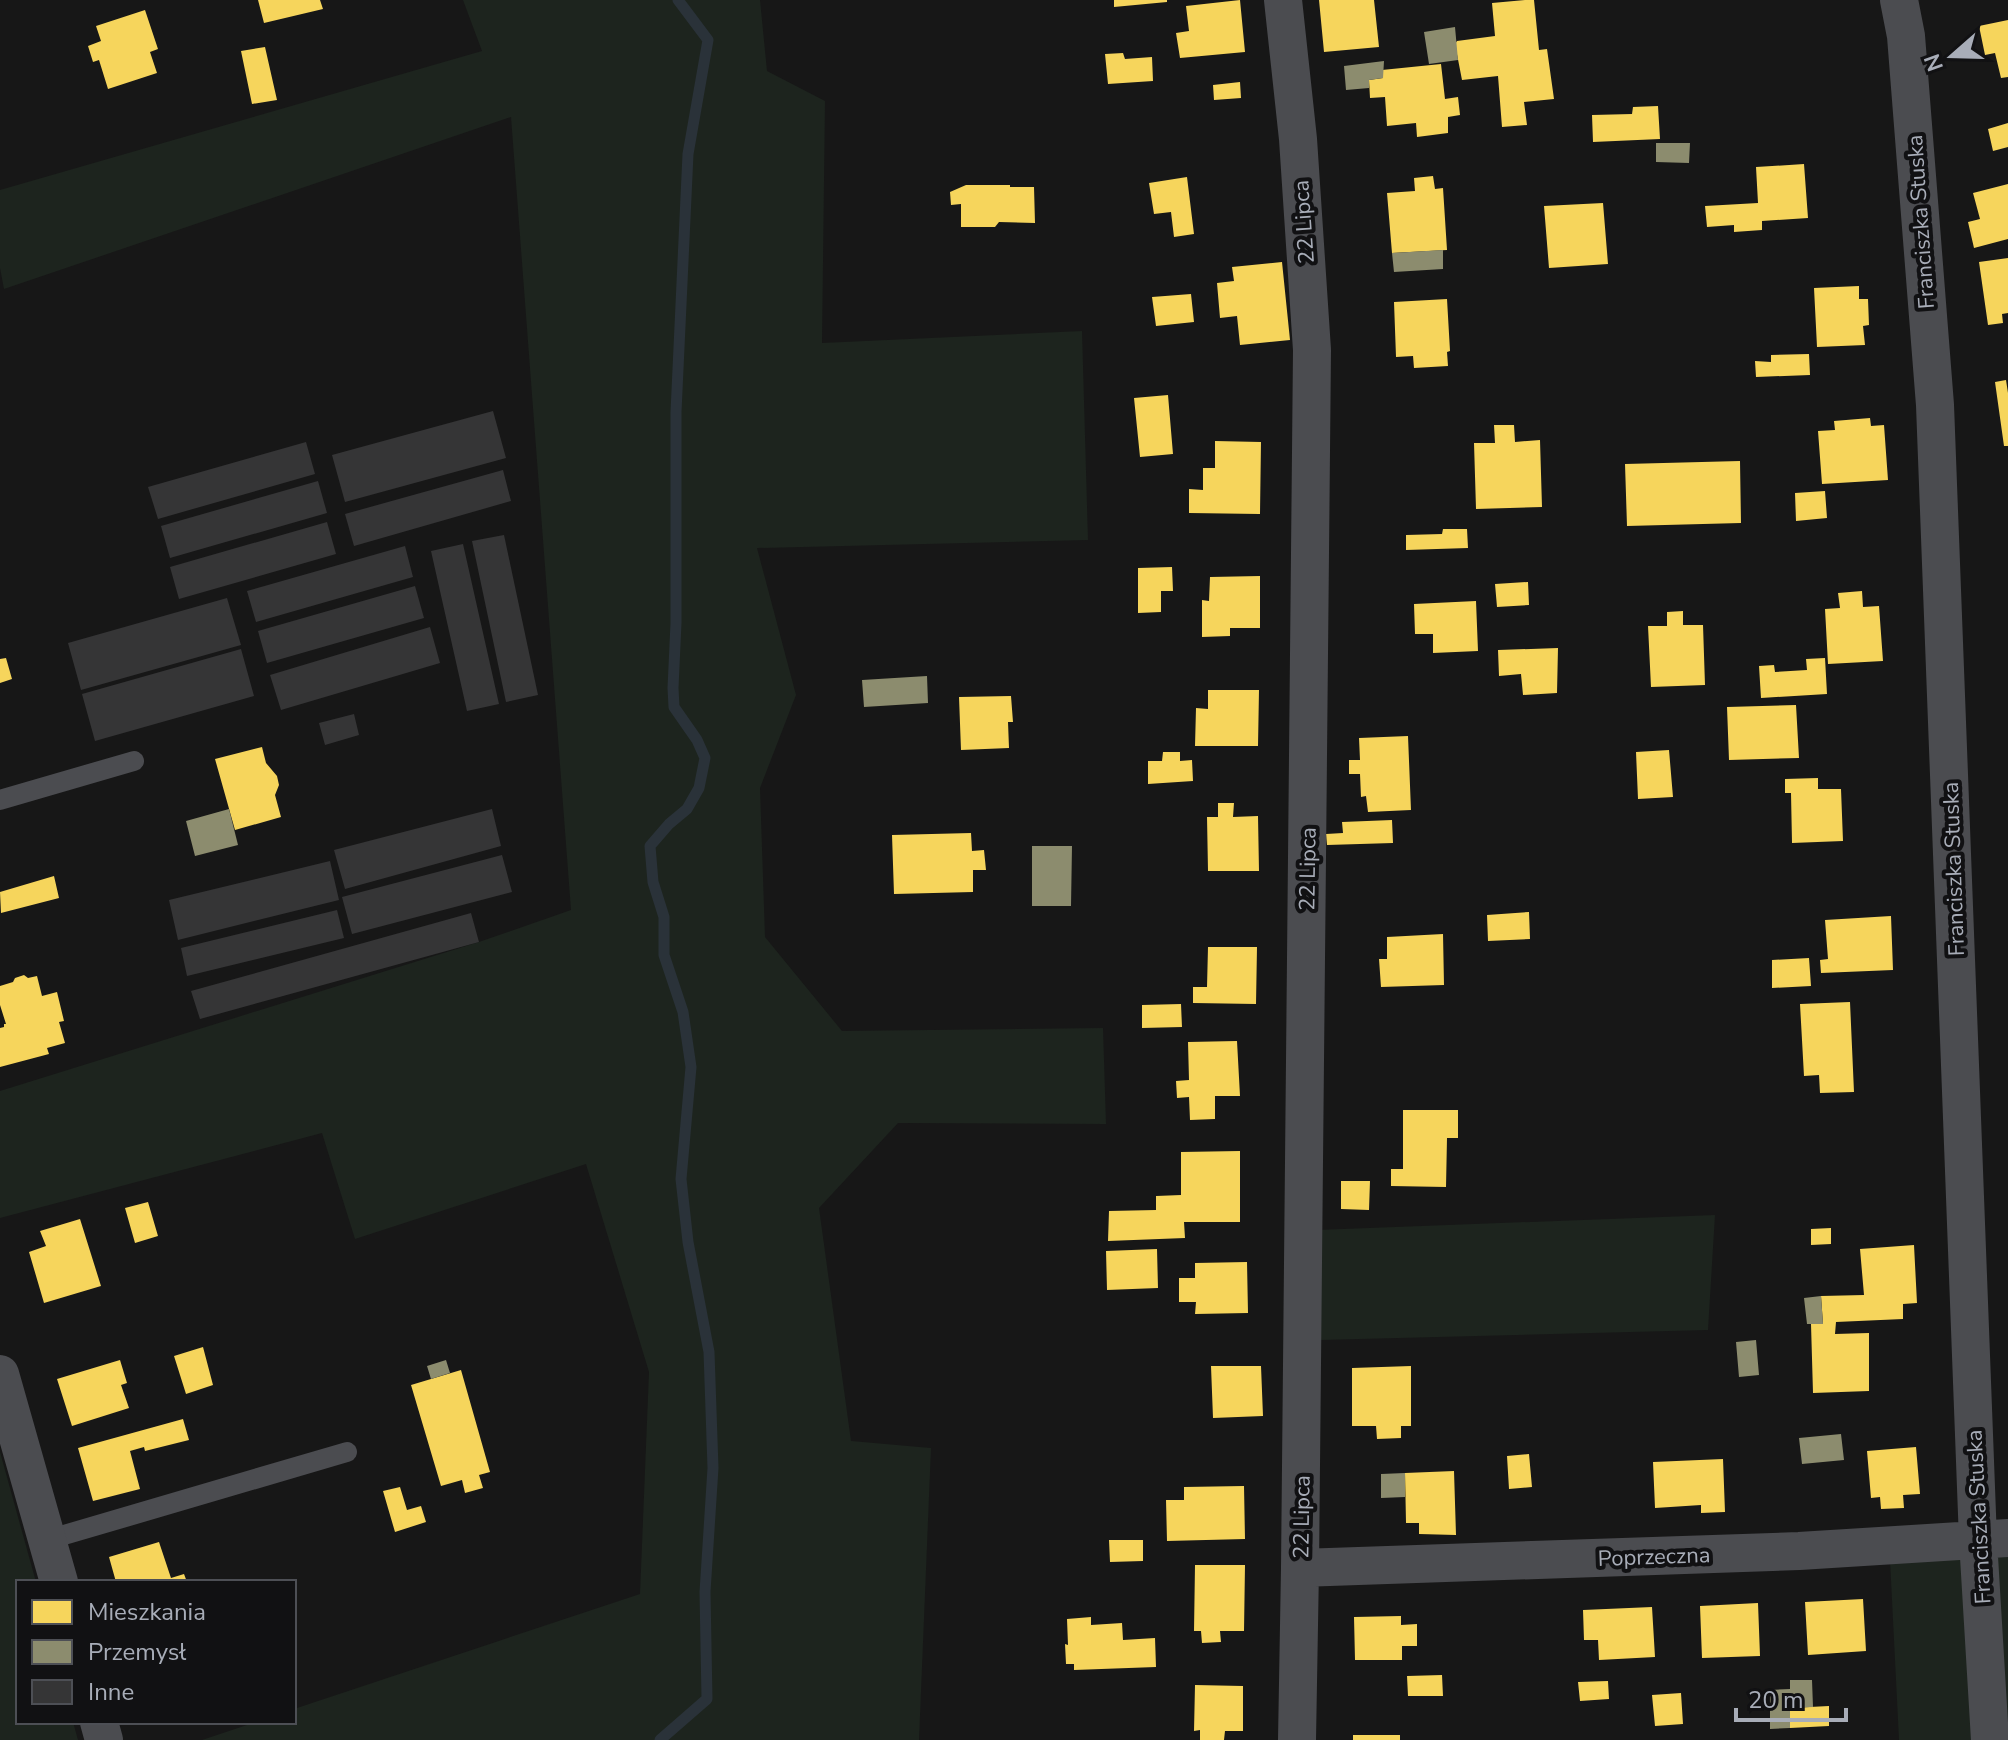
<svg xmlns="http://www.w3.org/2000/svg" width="2008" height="1740" font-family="'Nunito Sans',sans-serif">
  <rect width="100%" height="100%" fill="#171717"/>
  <!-- green -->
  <path fill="#1d241e" d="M 463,0 L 760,0 L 767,71 L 825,101 L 822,343 L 1082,331 L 1088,540 L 757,548 L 796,695 L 760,788 L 765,937 L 842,1031 L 1103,1028 L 1106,1124 L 898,1123 L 819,1208 L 851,1441 L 931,1448 L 919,1740 L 202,1740 L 256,1722 L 294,1722 L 294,1709 L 640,1594 L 649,1372 L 586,1164 L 355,1239 L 322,1133 L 0,1218 L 0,1091 L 479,942 L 571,910 L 511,117 L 4,289 L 0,268 L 0,190 L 482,51 Z
    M 1715,1215 L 1708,1330 L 1320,1340 L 1317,1230 Z
    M 0,1452 L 36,1582 L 18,1582 L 18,1722 L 73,1722 L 78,1740 L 0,1740 Z
    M 2008,1553 L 2008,1740 L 1899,1740 L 1890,1560 Z"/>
  <!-- homes -->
  <path fill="#f6d55c" d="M 258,0 L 320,0 L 323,9 L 264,23 Z
    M 1114,0 L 1167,0 L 1167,2 L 1114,7 Z
    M 1240,0 L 1245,52 L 1180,58 L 1176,33 L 1189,31 L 1186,6 Z
    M 1319,0 L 1374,0 L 1379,47 L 1324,52 Z
    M 1525,0 L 1534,0 L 1539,50 L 1547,49 L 1554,99 L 1524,102 L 1527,125 L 1502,127 L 1498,76 L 1462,80 L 1455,44 L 1457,41 L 1495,36 L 1492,3 Z
    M 145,10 L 158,49 L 150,52 L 157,73 L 108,89 L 99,60 L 93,62 L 88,46 L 101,41 L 96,26 Z
    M 2008,20 L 2008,77 L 2001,78 L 1995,53 L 1985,55 L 1979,26 Z
    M 265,47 L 277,100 L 252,104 L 241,51 Z
    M 1123,53 L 1125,59 L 1152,57 L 1153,81 L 1108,84 L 1105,54 Z
    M 1441,64 L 1445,99 L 1458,97 L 1460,115 L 1448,117 L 1448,133 L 1417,137 L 1416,123 L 1387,126 L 1385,97 L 1370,98 L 1369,80 L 1383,78 L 1382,70 Z
    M 1240,82 L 1241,98 L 1214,100 L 1213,85 Z
    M 1658,106 L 1660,139 L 1593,142 L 1592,115 L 1632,114 L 1633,107 Z
    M 2008,123 L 2008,147 L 1993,151 L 1988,129 Z
    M 1804,164 L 1808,218 L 1762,221 L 1762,230 L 1734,232 L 1734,225 L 1707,227 L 1705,206 L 1758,203 L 1756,167 Z
    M 1433,176 L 1435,189 L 1443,188 L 1447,250 L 1392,253 L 1387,193 L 1415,191 L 1414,178 Z
    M 1187,177 L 1194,234 L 1174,237 L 1171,212 L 1154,214 L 1149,183 Z
    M 2008,184 L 2008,239 L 1974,248 L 1968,222 L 1980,219 L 1973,193 Z
    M 966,185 L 1010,185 L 1010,187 L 1034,187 L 1035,223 L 999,222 L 995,227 L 961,227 L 961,204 L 951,205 L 950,192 Z
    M 1603,203 L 1608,264 L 1549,268 L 1544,206 Z
    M 2008,258 L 2008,313 L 2002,314 L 2003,323 L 1988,325 L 1979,262 Z
    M 1282,262 L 1290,340 L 1240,345 L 1237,316 L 1220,318 L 1217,283 L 1234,281 L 1232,267 Z
    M 1859,286 L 1859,299 L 1868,299 L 1869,325 L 1863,326 L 1865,345 L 1817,347 L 1814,288 Z
    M 1191,294 L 1194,322 L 1156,326 L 1152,297 Z
    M 1447,299 L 1450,351 L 1447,352 L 1448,366 L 1414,368 L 1413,356 L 1396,357 L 1394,302 Z
    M 1809,354 L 1810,375 L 1756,377 L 1755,361 L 1771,362 L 1771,355 Z
    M 2006,380 L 2008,393 L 2008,446 L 2004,446 L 1995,382 Z
    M 1168,395 L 1173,454 L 1140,457 L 1134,398 Z
    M 1870,418 L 1871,426 L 1884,425 L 1888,480 L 1822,484 L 1818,431 L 1835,430 L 1834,421 Z
    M 1494,425 L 1514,425 L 1515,442 L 1540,440 L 1542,507 L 1476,509 L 1474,443 L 1495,443 Z
    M 1215,441 L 1261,442 L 1260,514 L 1189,513 L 1189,489 L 1203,490 L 1203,468 L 1215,468 Z
    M 1740,461 L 1741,523 L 1627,526 L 1625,464 Z
    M 1825,491 L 1827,518 L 1796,521 L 1795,493 Z
    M 1443,529 L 1467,529 L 1468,548 L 1406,550 L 1406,535 L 1442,534 Z
    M 1172,567 L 1173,591 L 1161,591 L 1161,612 L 1138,613 L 1138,568 Z
    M 1260,576 L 1260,628 L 1230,628 L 1230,636 L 1202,637 L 1202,600 L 1209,601 L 1210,577 Z
    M 1528,582 L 1529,605 L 1497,607 L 1495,584 Z
    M 1862,591 L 1863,607 L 1879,606 L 1883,661 L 1828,664 L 1825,609 L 1840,608 L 1838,593 Z
    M 1476,601 L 1478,651 L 1433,653 L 1433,634 L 1415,634 L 1414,604 Z
    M 1683,611 L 1683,625 L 1703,625 L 1705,685 L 1651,687 L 1648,626 L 1667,626 L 1667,612 Z
    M 1558,648 L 1557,693 L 1523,695 L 1521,674 L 1499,676 L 1498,650 Z
    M 6,658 L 12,679 L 0,683 L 0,659 Z
    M 1825,658 L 1827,694 L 1761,698 L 1759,666 L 1774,665 L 1775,672 L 1807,670 L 1806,659 Z
    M 1208,690 L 1259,690 L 1258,746 L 1195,746 L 1196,708 L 1208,709 Z
    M 1011,696 L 1013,722 L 1008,722 L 1009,748 L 961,750 L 959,697 Z
    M 1796,705 L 1799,758 L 1729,760 L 1727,707 Z
    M 1408,736 L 1411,810 L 1368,812 L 1366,796 L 1361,797 L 1360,774 L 1349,774 L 1349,760 L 1360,760 L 1359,738 Z
    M 262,747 L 266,763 L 277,776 L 279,785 L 275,795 L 281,817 L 235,830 L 215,759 Z
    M 1669,750 L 1673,797 L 1638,799 L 1636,752 Z
    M 1163,752 L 1180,752 L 1180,761 L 1192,760 L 1193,781 L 1148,784 L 1148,761 L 1162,761 Z
    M 1818,778 L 1818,789 L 1841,789 L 1843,841 L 1792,843 L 1791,793 L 1785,793 L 1785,779 Z
    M 1218,803 L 1234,803 L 1233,817 L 1258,816 L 1259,871 L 1208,871 L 1207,817 L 1218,817 Z
    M 1392,820 L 1393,843 L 1327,845 L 1326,834 L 1343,833 L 1342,822 Z
    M 971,833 L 972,851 L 984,850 L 986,870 L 973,870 L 973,892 L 894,894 L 892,835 Z
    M 54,876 L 59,898 L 1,913 L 0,892 Z
    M 1529,912 L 1530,939 L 1488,941 L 1487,915 Z
    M 1891,916 L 1893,970 L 1821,973 L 1820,960 L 1828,959 L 1825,920 Z
    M 1443,934 L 1444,985 L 1381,987 L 1379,959 L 1387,959 L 1387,937 Z
    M 1208,947 L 1257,947 L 1256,1004 L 1193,1003 L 1193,987 L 1207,987 Z
    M 1809,958 L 1811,986 L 1772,988 L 1772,960 Z
    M 24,975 L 28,978 L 37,976 L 42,996 L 57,992 L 64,1021 L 59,1022 L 65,1043 L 47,1048 L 49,1054 L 0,1067 L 0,1028 L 4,1027 L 4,1024 L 6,1024 L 0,1005 L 0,986 L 13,982 L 15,978 Z
    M 1850,1002 L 1854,1092 L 1820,1093 L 1819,1075 L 1804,1076 L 1800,1004 Z
    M 1181,1004 L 1182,1027 L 1142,1028 L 1142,1005 Z
    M 1237,1041 L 1240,1096 L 1215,1096 L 1215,1119 L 1190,1120 L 1189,1097 L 1177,1098 L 1176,1081 L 1189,1080 L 1188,1042 Z
    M 1403,1110 L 1458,1110 L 1458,1138 L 1447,1138 L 1446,1187 L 1391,1186 L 1391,1169 L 1403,1169 Z
    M 1240,1151 L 1240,1222 L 1184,1222 L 1185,1238 L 1108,1241 L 1109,1211 L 1156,1210 L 1156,1196 L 1181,1195 L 1181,1152 Z
    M 1341,1181 L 1370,1181 L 1369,1210 L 1341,1209 Z
    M 148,1202 L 158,1236 L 135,1243 L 125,1208 Z
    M 80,1219 L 101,1286 L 44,1303 L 29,1252 L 46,1246 L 40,1231 Z
    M 1831,1228 L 1831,1244 L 1811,1245 L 1811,1229 Z
    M 1914,1245 L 1917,1303 L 1903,1304 L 1903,1319 L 1836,1322 L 1835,1334 L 1869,1333 L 1869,1391 L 1813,1393 L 1811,1324 L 1823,1324 L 1821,1296 L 1864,1295 L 1860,1249 Z
    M 1157,1249 L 1158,1288 L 1107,1290 L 1106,1251 Z
    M 1247,1262 L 1248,1313 L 1195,1314 L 1196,1302 L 1179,1302 L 1179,1278 L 1195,1278 L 1195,1263 Z
    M 203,1347 L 213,1385 L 186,1394 L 174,1356 Z
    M 120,1360 L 127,1383 L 121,1385 L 129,1408 L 72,1426 L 57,1379 Z
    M 1211,1366 L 1261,1366 L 1263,1416 L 1213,1418 Z
    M 1411,1366 L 1411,1426 L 1401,1426 L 1401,1438 L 1377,1439 L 1376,1426 L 1352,1426 L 1352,1368 Z
    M 461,1370 L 490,1472 L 479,1475 L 483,1488 L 465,1493 L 462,1480 L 441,1486 L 411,1385 Z
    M 183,1419 L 189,1440 L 145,1451 L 144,1447 L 130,1451 L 140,1489 L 93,1501 L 78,1448 Z
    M 1916,1447 L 1920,1494 L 1903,1495 L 1904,1508 L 1881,1509 L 1880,1497 L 1871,1498 L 1867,1451 Z
    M 1529,1454 L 1532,1487 L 1509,1489 L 1507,1456 Z
    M 1723,1459 L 1725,1512 L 1701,1513 L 1701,1505 L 1655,1508 L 1653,1462 Z
    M 1454,1471 L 1456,1535 L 1419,1534 L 1419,1523 L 1406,1523 L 1405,1473 Z
    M 1244,1486 L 1245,1539 L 1167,1541 L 1166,1500 L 1184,1500 L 1184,1487 Z
    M 400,1487 L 407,1510 L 421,1506 L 426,1522 L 395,1532 L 383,1491 Z
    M 1109,1540 L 1143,1540 L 1143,1561 L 1110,1562 Z
    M 159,1542 L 171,1578 L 184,1574 L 187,1582 L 116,1582 L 109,1557 Z
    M 1195,1565 L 1245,1565 L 1244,1631 L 1220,1631 L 1221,1642 L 1202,1643 L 1201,1631 L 1194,1631 Z
    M 1863,1599 L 1866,1651 L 1808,1655 L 1805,1602 Z
    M 1758,1603 L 1760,1656 L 1702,1658 L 1700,1606 Z
    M 1652,1607 L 1655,1657 L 1599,1660 L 1598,1640 L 1584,1640 L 1583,1610 Z
    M 1401,1616 L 1401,1625 L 1417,1624 L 1417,1646 L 1402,1646 L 1402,1660 L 1355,1660 L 1354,1617 Z
    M 1091,1617 L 1091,1625 L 1122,1623 L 1123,1640 L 1155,1638 L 1156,1667 L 1074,1670 L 1074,1664 L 1066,1664 L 1065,1644 L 1068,1645 L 1067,1619 Z
    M 1442,1675 L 1443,1696 L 1408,1696 L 1407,1676 Z
    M 1608,1681 L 1609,1699 L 1580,1701 L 1578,1682 Z
    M 1195,1685 L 1243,1686 L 1243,1731 L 1225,1731 L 1224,1740 L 1200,1740 L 1200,1730 L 1194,1731 Z
    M 1681,1693 L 1683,1724 L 1655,1726 L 1652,1695 Z
    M 1829,1706 L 1829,1726 L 1790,1728 L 1790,1708 Z
    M 1353,1735 L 1400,1735 L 1400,1740 L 1353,1740 Z"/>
  <!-- industry -->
  <path fill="#8c8c6e" d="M 1455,27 L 1458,60 L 1429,64 L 1424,32 Z
    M 1384,61 L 1383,78 L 1369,80 L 1369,88 L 1346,90 L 1344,66 Z
    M 1656,143 L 1690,143 L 1689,163 L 1656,162 Z
    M 1443,250 L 1443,269 L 1394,272 L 1392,253 Z
    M 927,676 L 928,703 L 864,707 L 862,680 Z
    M 229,809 L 238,845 L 195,856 L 186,821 Z
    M 1032,846 L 1072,846 L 1071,906 L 1032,906 Z
    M 1821,1296 L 1823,1324 L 1807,1324 L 1804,1298 Z
    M 1756,1340 L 1759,1375 L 1739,1377 L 1736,1342 Z
    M 446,1360 L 450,1373 L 431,1379 L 427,1366 Z
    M 1841,1434 L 1844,1460 L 1802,1464 L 1799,1438 Z
    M 1405,1473 L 1405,1497 L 1381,1498 L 1381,1474 Z
    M 1790,1680 L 1812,1680 L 1813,1707 L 1790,1708 L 1790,1728 L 1770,1729 L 1770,1690 L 1790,1689 Z"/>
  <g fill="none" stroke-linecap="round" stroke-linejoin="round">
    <!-- stream -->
    <path stroke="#2a3239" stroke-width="11" d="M 660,1740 L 707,1699 L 705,1592 L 713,1468 L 709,1352 L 688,1242 L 681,1179 L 691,1067 L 683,1012 L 664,955 L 664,917 L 653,882 L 650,846 L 669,824 L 687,809 L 699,788 L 705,758 L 697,740 L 674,707 L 673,688 L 676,623 L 676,412 L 688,154 L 708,40 L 678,0"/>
  </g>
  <!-- building -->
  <path fill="#353536" d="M 493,411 L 506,458 L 345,502 L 332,455 Z
    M 306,442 L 315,474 L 158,519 L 148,487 Z
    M 503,470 L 511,501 L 354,546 L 345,514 Z
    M 318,481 L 327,513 L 170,558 L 161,526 Z
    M 327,522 L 336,554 L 179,599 L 170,567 Z
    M 504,535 L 538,695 L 506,702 L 472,541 Z
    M 463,544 L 499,704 L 467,711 L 431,551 Z
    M 405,546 L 413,577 L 256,622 L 247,591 Z
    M 415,586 L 424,618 L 267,663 L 258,631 Z
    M 227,598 L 241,645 L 81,690 L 68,643 Z
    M 430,627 L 440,663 L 281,710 L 270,675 Z
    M 241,649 L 254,696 L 95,741 L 82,694 Z
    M 354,714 L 359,735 L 325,745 L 319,723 Z
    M 492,809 L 501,846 L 345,889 L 334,850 Z
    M 502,855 L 512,892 L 352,934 L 342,897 Z
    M 330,861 L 339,900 L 178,940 L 169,900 Z
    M 337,910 L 344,938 L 187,976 L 181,948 Z
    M 471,913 L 479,942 L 200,1019 L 191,991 Z"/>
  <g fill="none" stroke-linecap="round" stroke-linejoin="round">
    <!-- lane -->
    <path stroke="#4b4c50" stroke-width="20" d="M 0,800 L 134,761
      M 47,1540 L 347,1452"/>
    <!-- street -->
    <path stroke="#4b4c50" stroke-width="38" d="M 1283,0 L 1298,139 L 1312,350 L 1300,1568 L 1297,1740
      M 1899,0 L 1906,36 L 1935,405 L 1978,1540 L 1990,1740
      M 0,1374 L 59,1582
      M 1300,1568 L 1799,1551 L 2008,1538
      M 99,1722 L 104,1740"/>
  </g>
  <g text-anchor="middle" stroke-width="8" stroke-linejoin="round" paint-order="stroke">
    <!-- street labels -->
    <g font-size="22" fill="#a8adb8" stroke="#111113">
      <text transform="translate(1303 222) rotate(-94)" y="8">22 Lipca</text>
      <text transform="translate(1920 222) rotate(-94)" y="8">Franciszka Stuska</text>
      <text transform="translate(1307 869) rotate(-89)" y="8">22 Lipca</text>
      <text transform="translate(1953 869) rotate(-92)" y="8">Franciszka Stuska</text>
      <text transform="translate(1301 1517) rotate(-89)" y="8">22 Lipca</text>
      <text transform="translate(1978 1517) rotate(-93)" y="8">Franciszka Stuska</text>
      <text transform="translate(1654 1556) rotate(-2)" y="8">Poprzeczna</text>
    </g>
  </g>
  <!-- legend -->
  <rect x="16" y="1580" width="280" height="144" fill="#111113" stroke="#4d4f55" stroke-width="2"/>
  <rect x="32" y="1600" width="40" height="24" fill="#f6d55c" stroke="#4d4f55" stroke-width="2"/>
  <text x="88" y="1620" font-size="24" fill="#a8adb8">Mieszkania</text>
  <rect x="32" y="1640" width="40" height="24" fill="#8c8c6e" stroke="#4d4f55" stroke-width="2"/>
  <text x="88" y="1660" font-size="24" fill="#a8adb8">Przemysł</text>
  <rect x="32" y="1680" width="40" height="24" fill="#353536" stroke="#4d4f55" stroke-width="2"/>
  <text x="88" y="1700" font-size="24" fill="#a8adb8">Inne</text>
  <!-- north arrow -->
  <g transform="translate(1952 56) rotate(250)" stroke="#111113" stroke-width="6" paint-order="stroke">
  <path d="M0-6L14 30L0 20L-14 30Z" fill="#a8adb8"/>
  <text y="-12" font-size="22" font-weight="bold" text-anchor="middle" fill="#a8adb8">N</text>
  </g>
  <!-- scale -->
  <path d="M1736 1708v12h110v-12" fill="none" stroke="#a8adb8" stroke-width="4"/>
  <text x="1748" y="1708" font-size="24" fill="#a8adb8" stroke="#111113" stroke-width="6" paint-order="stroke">20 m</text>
</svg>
